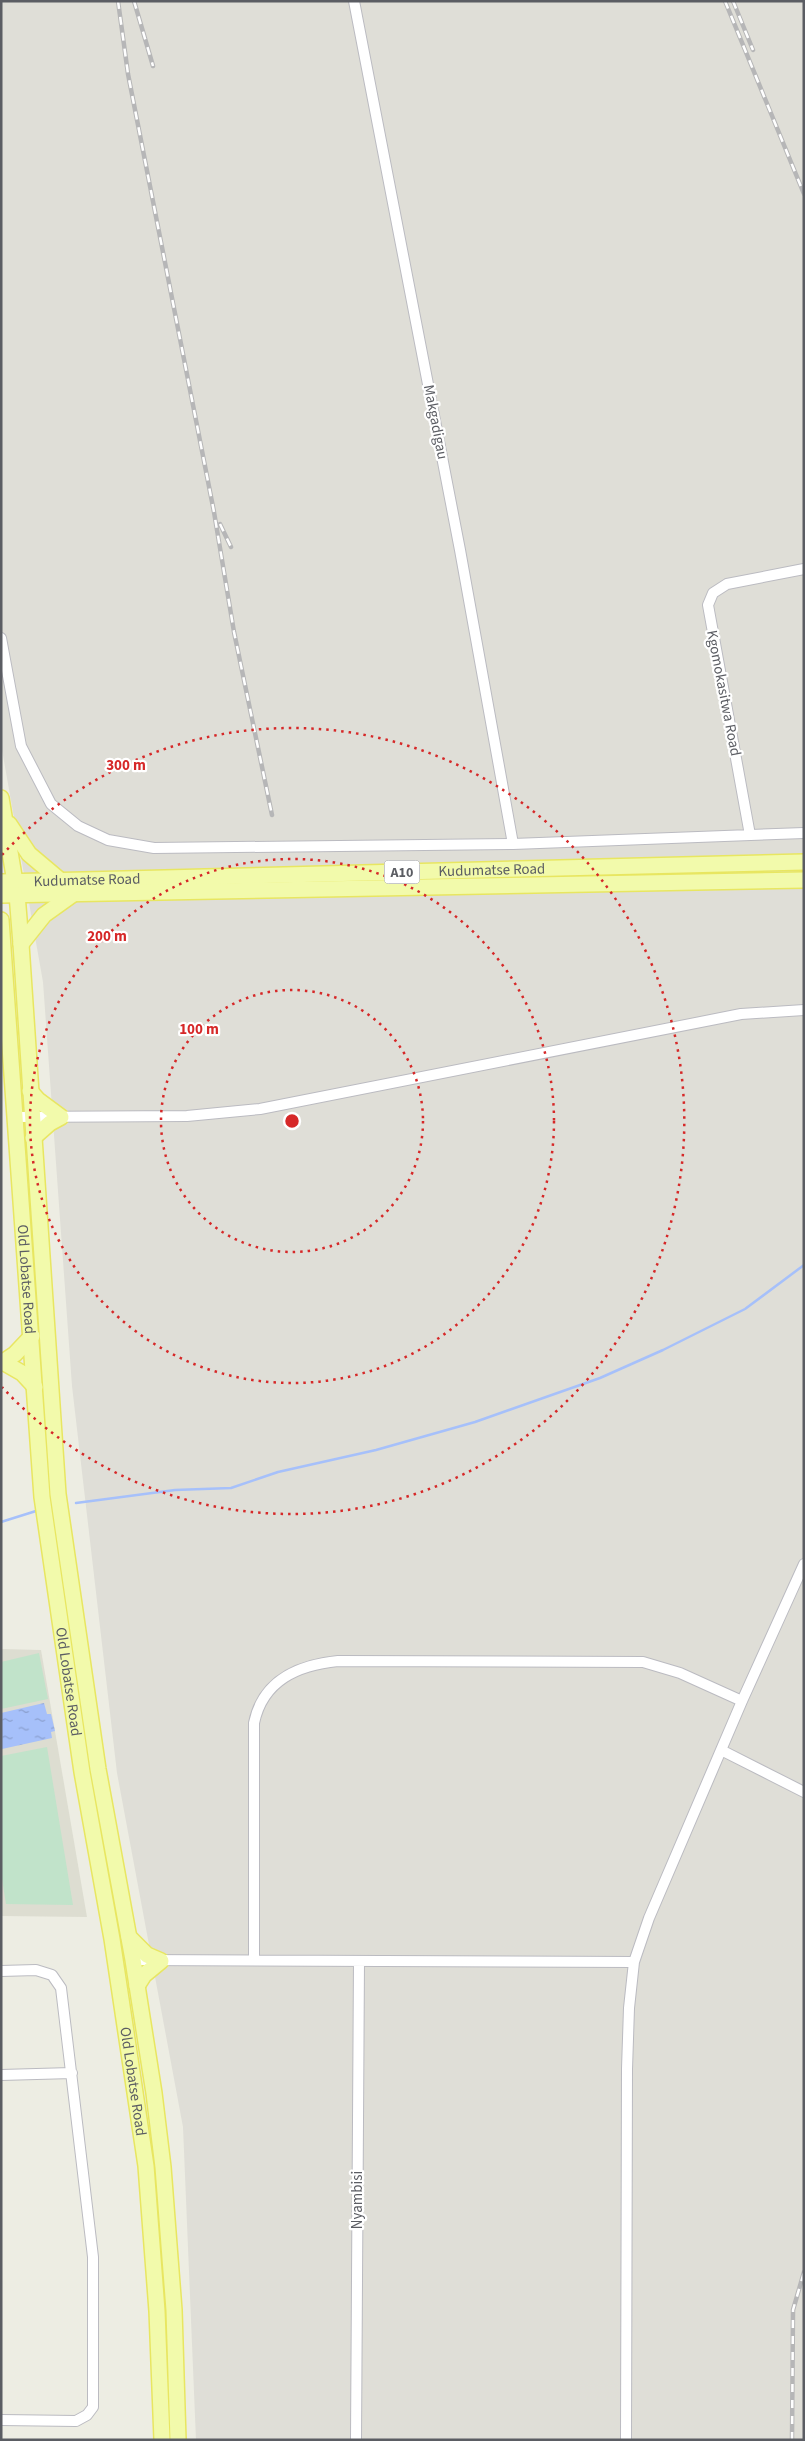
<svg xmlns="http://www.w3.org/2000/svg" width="805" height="2441" font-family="'Source Sans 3',sans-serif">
  <defs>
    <pattern id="water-ripples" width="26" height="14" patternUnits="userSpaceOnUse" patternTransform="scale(1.25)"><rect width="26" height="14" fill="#a6c0fa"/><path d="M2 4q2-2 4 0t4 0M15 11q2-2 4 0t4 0" fill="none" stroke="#8a9fce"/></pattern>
  </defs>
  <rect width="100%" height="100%" fill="#edede3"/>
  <!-- industrial -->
  <path fill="#dfded7" d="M 1,1 L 804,1 L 804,2440 L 196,2440 L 183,2127 L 117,1773 L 72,1386 L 43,982 L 1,744 Z"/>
  <!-- education -->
  <path fill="#ddddd1" d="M 1,1649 L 41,1650 L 87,1917 L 1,1916 Z"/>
  <!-- pitch -->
  <path fill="#c1e3ca" d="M 39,1653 L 48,1699 L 1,1709 L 1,1662 Z
    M 47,1747 L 73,1905 L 6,1904 L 1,1873 L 1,1756 Z"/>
  <!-- water -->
  <path fill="url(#water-ripples)" d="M 44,1703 L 47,1714 L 51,1714 L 55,1731 L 51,1732 L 52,1738 L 2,1749 L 1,1713 Z"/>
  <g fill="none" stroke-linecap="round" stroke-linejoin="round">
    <!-- stream -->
    <path stroke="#a6c0fa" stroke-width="2.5" d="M 76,1503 L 175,1490 L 231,1488 L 278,1472 L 376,1450 L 475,1422 L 600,1378 L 663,1350 L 745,1309 L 804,1265
      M 1,1522 L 36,1511"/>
    <defs>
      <path id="street" d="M 354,1 L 460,550 L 513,844
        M 1,638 L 21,746 L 51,804 L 78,826 L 108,840 L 154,848 L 513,844 L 804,833
        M 750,835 L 708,605 L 713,593 L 727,584 L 804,569
        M 17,1117 L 187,1116 L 260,1109 L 741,1014 L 804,1010
        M 721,1750 L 804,1792
        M 133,1960 L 634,1962
        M 254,1960 L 254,1723 C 263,1680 298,1665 338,1661 L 643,1662 L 680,1673 L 742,1701
        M 1,1971 L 36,1970 L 52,1975 L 61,1988 L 93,2257 L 93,2407 L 87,2415 L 76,2421 L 1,2420
        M 1,2075 L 72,2073
        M 356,2440 L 359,1961
        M 626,2440 L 627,2069 L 629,2008 L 634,1962 L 649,1918 L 742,1701 L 804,1564"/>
      <g id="primary">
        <path d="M 1,798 L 17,894 L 21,944 L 58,1494 L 98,1769 L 133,1960 L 154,2093 L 163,2167 L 174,2310 L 178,2440"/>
        <path d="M 9,824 L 29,854 L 61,881"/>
        <path id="s1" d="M 1,882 L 804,862"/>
        <path d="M 1,895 L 804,880"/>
        <path id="s2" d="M 1,920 L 42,1497 L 82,1772 L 112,1939 L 146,2166 L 157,2311 L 162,2440"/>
        <path d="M 21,944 L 44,915 L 72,895"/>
        <path d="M 30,1091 L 38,1100 L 61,1117 L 50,1123 L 33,1138"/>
        <path d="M 32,1336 L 15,1354 L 3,1362 L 22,1373 L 35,1387"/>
        <path d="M 129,1937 L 147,1955 L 161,1961 L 144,1975 L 137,1986"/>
      </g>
    </defs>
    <!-- street casing -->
    <use href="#street" stroke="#bbbbc1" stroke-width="12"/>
    <!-- primary casing -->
    <use href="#primary" stroke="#e8e661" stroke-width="18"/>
    <!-- street -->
    <use href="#street" stroke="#fff" stroke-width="10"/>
    <!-- primary -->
    <use href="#primary" stroke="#f2faab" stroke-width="15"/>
    <defs>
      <path id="rail" d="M 118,1 L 128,74 L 214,512 L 234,632 L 272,815
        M 134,1 L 153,66
        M 725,1 L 804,194
        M 733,1 L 753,50
        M 220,524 L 231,547
        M 792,2440 L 793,2310 L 804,2272"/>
    </defs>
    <!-- rail casing -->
    <use href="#rail" stroke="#b6b6b7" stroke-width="4.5"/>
    <!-- rail -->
    <use href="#rail" stroke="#fff" stroke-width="2.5" stroke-dasharray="8" stroke-linecap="butt"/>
  </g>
  <!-- distance rings -->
  <g fill="none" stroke="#d62828" stroke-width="2.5" stroke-dasharray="2.5 5">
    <circle cx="292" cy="1121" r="131"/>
    <circle cx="292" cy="1121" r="262"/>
    <path d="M2 855A393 393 0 1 1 2 1387"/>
  </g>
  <g text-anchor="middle" stroke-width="4.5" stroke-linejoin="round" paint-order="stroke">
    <!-- shield labels -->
    <rect fill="#fff" stroke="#8c8e92" stroke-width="1" x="384.5" y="860.5" width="35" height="23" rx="4"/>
    <g font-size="14" font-weight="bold" fill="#5b5d63">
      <text x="402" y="877">A10</text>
    </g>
    <!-- street labels -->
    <g font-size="15" fill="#5b5d63" stroke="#fff">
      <text transform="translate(436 422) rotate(79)" y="5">Makgadigau</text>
      <text transform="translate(724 693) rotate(79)" y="5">Kgomokasitwa Road</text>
      <text dy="5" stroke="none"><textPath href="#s1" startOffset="491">Kudumatse Road</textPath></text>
      <text dy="5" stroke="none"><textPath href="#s1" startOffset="86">Kudumatse Road</textPath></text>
      <text dy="5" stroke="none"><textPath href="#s2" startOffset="360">Old Lobatse Road</textPath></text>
      <text dy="5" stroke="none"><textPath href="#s2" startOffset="765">Old Lobatse Road</textPath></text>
      <text dy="5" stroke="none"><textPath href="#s2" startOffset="1170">Old Lobatse Road</textPath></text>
      <text transform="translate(357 2200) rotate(-90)" y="5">Nyambisi</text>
    </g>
  </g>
  <circle cx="292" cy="1121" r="8" fill="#d62828" stroke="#fff" stroke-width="2.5"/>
  <g font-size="15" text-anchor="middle" font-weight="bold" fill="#d62828" stroke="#fff" stroke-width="4.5" stroke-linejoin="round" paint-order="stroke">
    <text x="126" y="770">300 m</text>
    <text x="107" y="941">200 m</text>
    <text x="199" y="1034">100 m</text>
  </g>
  <!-- border -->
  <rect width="805" height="2441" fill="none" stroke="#5b5d63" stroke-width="5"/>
</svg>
